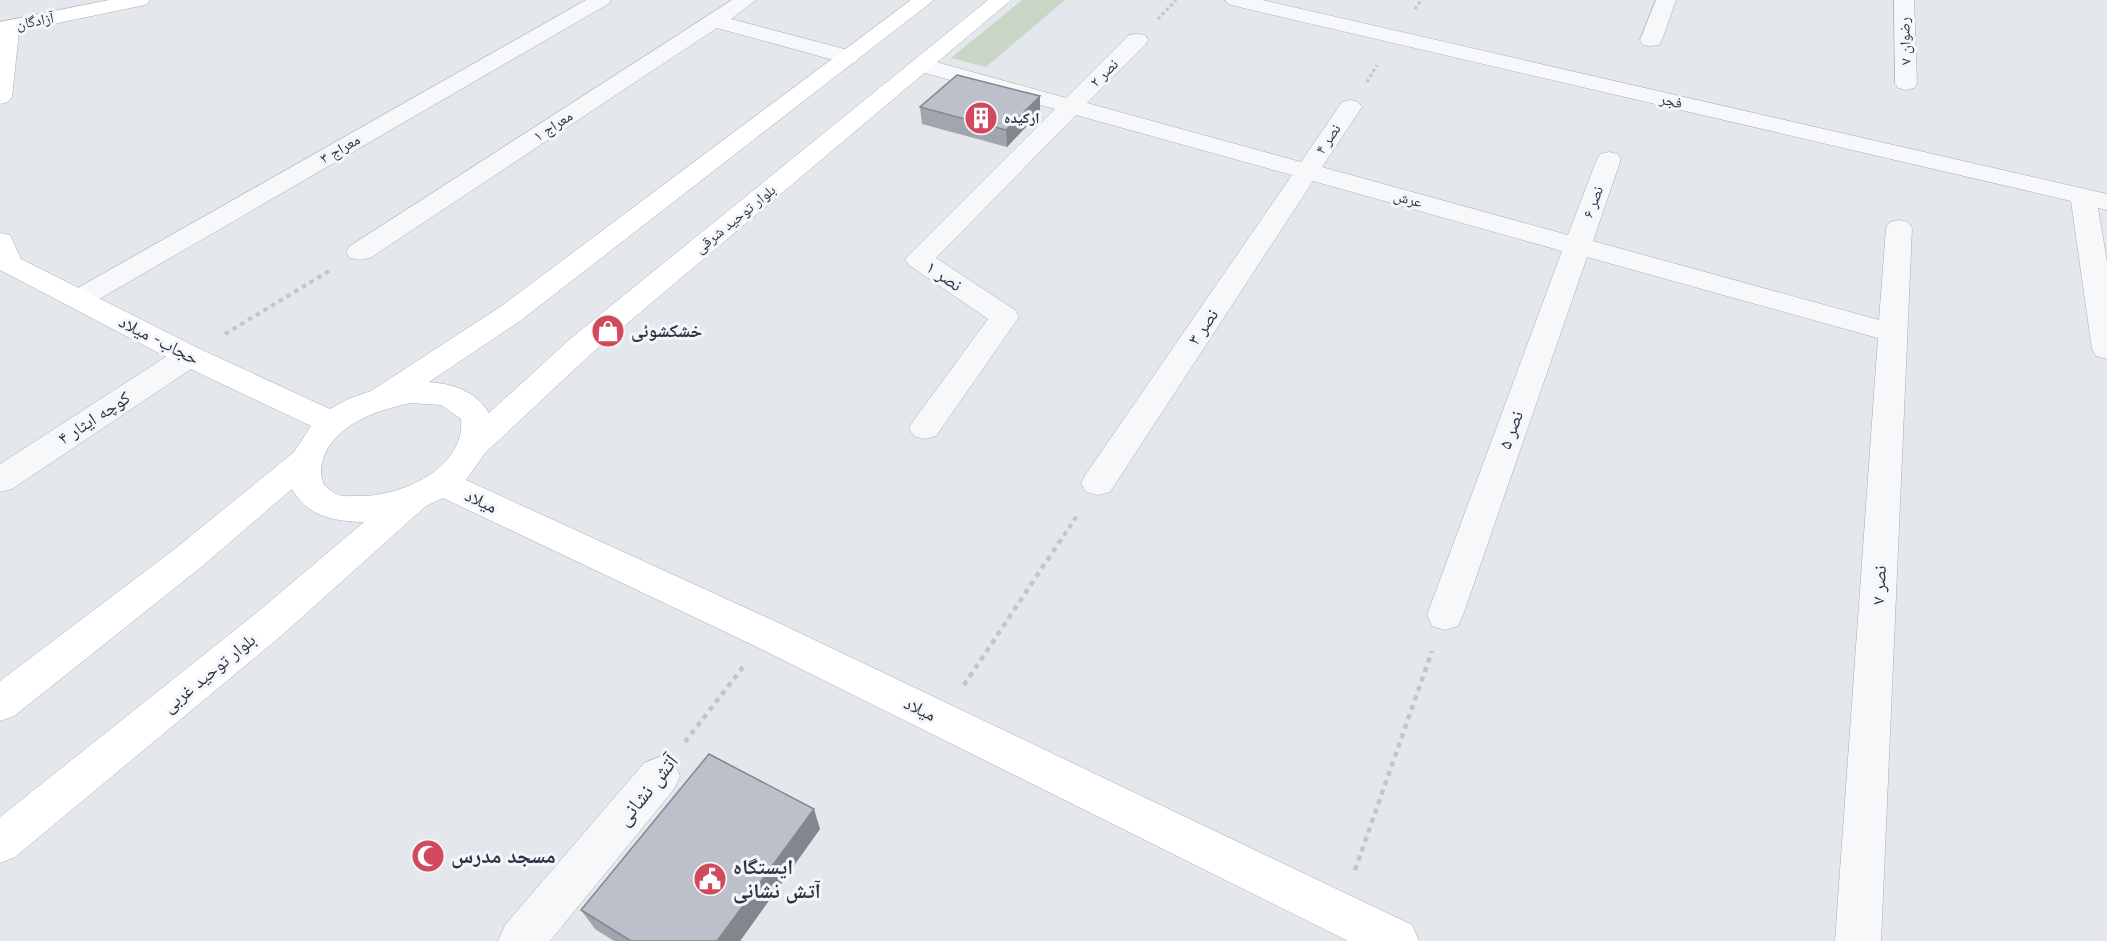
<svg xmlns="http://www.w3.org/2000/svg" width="2107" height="941" font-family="Quicksand,'Noto Naskh Arabic',sans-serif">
  <rect width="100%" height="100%" fill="#e4e7ec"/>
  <!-- green -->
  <path fill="#c9d6c5" d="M 1022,0 L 1065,0 L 986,67 L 951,58 Z"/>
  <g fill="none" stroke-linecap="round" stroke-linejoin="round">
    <defs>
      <path id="street" d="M 586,0 L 611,0 L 608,4 L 89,305 L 79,308 L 69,305 L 65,299 L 69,293 Z
        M 732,0 L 756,0 L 731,19 L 856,52 L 859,57 L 856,62 L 848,64 L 717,28 L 370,258 L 360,260 L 350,258 L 346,252 L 350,246 Z
        M 1225,0 L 1262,0 L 2107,194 L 2107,210 L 2098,208 L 2107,262 L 2107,359 L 2096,356 L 2092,349 L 2071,201 L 1235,6 L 1228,4 Z
        M 1656,0 L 1676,0 L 1662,40 L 1659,45 L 1651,46 L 1643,45 L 1640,40 Z
        M 1894,0 L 1914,0 L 1917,83 L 1914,88 L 1906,90 L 1898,88 L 1895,83 Z
        M 1137,34 L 1145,35 L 1148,40 L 1145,45 L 1087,103 L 1301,162 L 1342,102 L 1350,100 L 1358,102 L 1362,107 L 1322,167 L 1568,235 L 1597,159 L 1600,154 L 1609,152 L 1618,154 L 1621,159 L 1593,241 L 1879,320 L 1886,228 L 1890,222 L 1899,220 L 1908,222 L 1912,228 L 1881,941 L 1835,941 L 1878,338 L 1587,257 L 1463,615 L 1458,626 L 1445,630 L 1432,626 L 1427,615 L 1562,251 L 1313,181 L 1110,492 L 1098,495 L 1086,492 L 1081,483 L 1086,474 L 1292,175 L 1076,115 L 936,258 L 1015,310 L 1019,317 L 936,436 L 925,439 L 914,436 L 909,428 L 914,420 L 988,319 L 909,265 L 905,259 L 1055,109 L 914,70 L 911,65 L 914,60 L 922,58 L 1066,98 L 1129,35 Z
        M 189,346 L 200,349 L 204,356 L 200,363 L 12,489 L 0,492 L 0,464 L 178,349 Z
        M 659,757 L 674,763 L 680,776 L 674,789 L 550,941 L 498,941 L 505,925 L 644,763 Z"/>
      <path id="secondary" d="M 109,0 L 150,0 L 147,4 L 140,6 L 19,31 L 12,97 L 8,102 L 0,104 L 0,22 Z
        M 911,0 L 934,0 L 520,321 L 429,382 C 453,384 476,391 489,413 L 570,339 L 988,0 L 1011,0 L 592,353 L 485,453 L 466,480 L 781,624 L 1412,925 L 1419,941 L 1348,941 L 755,646 L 443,498 L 426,506 L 281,636 L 15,857 L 0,863 L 0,817 L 255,614 L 364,522 C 333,521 308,517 292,489 L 200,568 L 14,716 L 0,721 L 0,681 L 176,548 L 294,452 L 311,426 L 178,363 L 0,270 L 0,233 L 10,235 L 21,259 L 200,349 L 330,409 L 348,399 L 371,391 L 500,307 ZM 411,403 L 441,405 L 461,419 C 466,468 400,497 359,496 C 352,496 342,497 336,494 C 332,492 328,488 325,486 C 321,479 320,471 322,463 C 331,425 377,410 411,403 Z"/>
    </defs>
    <!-- street casing -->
    <use href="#street" stroke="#a9aeb7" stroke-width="1"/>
    <!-- secondary casing -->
    <use href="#secondary" stroke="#a9aeb7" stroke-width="1"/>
    <!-- path-far2 -->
    <path stroke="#c2c5cb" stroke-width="3" stroke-dasharray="3 3" stroke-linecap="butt" d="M 1415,9 L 1421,0
      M 1158,19 L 1176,0
      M 1367,82 L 1377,65"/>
    <!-- path-far1 -->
    <path stroke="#c2c5cb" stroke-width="4" stroke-dasharray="4.5 4.5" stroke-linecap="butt" d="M 225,334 L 329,271
      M 1059,543 L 1078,514"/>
    <!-- path -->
    <path stroke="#c2c5cb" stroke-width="4.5" stroke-dasharray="5 5" stroke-linecap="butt" d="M 964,685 L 1060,541
      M 685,742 L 743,667
      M 1355,870 L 1432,651"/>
    <!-- street -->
    <use href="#street" fill="#f7f8fa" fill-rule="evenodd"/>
    <!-- secondary -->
    <use href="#secondary" fill="#fff" fill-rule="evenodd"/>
  </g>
  <!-- wall -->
  <path fill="#a1a5ae" d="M 920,107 L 1040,112 L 1007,147 L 922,124 Z
    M 820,829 L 740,941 L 614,941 L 595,929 L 581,910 Z"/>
  <!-- shaded-wall -->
  <path fill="#83868d" d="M 1040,96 L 1040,112 L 1007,147 L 1006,130 Z
    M 814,809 L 820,829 L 740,941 L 717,941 Z"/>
  <!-- building -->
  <path fill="#bbc0ca" stroke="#83868d" stroke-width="1.5" d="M 957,75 L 1040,96 L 1006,130 L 920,107 Z
    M 709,754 L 814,809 L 717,941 L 631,941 L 581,910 Z"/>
  <!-- icons -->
  <defs>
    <symbol id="building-disc" viewBox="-11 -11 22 22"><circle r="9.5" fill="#d1495b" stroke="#f4f6f9"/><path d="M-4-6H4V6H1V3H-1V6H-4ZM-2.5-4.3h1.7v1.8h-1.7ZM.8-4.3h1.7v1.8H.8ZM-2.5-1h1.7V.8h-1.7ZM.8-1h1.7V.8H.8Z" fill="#fff"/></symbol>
    <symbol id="shop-disc" viewBox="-11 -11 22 22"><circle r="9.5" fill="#d1495b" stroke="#f4f6f9"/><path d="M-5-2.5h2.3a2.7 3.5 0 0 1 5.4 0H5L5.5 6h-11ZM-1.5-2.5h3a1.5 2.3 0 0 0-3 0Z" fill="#fff"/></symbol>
    <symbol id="mosque-disc" viewBox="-11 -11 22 22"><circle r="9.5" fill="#d1495b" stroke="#f4f6f9"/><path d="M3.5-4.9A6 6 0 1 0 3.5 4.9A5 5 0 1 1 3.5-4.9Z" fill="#fff"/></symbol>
    <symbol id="civic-disc" viewBox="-11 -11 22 22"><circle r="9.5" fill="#d1495b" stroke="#f4f6f9"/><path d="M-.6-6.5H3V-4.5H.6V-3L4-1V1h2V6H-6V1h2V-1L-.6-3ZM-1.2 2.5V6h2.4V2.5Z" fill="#fff"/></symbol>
  </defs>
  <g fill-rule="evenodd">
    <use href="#building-disc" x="962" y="99" width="38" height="38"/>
    <use href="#shop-disc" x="589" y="312" width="38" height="38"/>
    <use href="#mosque-disc" x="409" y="837" width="38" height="38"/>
    <use href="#civic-disc" x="691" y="860" width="38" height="38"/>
  </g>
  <g text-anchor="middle" stroke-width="6" stroke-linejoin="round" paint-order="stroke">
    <!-- far-street labels -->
    <g font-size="15" fill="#2b3445" stroke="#f4f6f9">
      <text transform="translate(35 21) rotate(-11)" y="5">آزادگان</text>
      <text transform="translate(1905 41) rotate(-92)" y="5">رضوان ۷</text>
      <text transform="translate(1104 73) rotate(-45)" y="5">نصر ۲</text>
      <text transform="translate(1671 101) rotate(13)" y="5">فجر</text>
      <text transform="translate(553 126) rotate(-33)" y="5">معراج ۱</text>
      <text transform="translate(1328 139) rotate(-56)" y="5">نصر ۴</text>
      <text transform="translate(340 149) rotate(-30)" y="5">معراج ۳</text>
      <text transform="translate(1408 199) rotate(15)" y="5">عرش</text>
      <text transform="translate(1593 202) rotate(-70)" y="5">نصر ۶</text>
      <text transform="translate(735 219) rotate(-39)" y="5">بلوار توحید شرقی</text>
    </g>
    <!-- far-poi labels -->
    <g font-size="15" font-weight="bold" fill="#2b3445" stroke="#f4f6f9" text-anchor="start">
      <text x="1004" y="123">ارکیده</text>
    </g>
    <!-- street labels -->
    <g font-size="18" fill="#2b3445" stroke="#f4f6f9">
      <text transform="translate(944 276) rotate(34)" y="6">نصر ۱</text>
      <text transform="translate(1203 327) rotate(-56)" y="6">نصر ۳</text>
      <text transform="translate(159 340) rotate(27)" y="6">حجاب- میلاد</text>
      <text transform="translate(94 418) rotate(-33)" y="6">کوچه ایثار ۴</text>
      <text transform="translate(1511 430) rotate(-70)" y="6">نصر ۵</text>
      <text transform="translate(481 501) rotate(25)" y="6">میلاد</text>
      <text transform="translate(1879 585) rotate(-87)" y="6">نصر ۷</text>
      <text transform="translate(209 673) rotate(-39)" y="6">بلوار توحید غربی</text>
      <text transform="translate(920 709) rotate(26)" y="6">میلاد</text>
    </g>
    <!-- poi labels -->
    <g font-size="18" font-weight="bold" fill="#2b3445" stroke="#f4f6f9" text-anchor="start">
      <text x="631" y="337">خشکشوئی</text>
    </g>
    <!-- near-street labels -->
    <g font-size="21" fill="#2b3445" stroke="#f4f6f9">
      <text transform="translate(647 790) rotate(-51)" y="7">آتش نشانی</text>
    </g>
    <!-- near-poi labels -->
    <g font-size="21" font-weight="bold" fill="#2b3445" stroke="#f4f6f9" text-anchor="start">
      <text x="451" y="863">مسجد مدرس</text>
      <text x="733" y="874">ایستگاه<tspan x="733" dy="24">آتش نشانی</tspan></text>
    </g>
  </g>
</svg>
